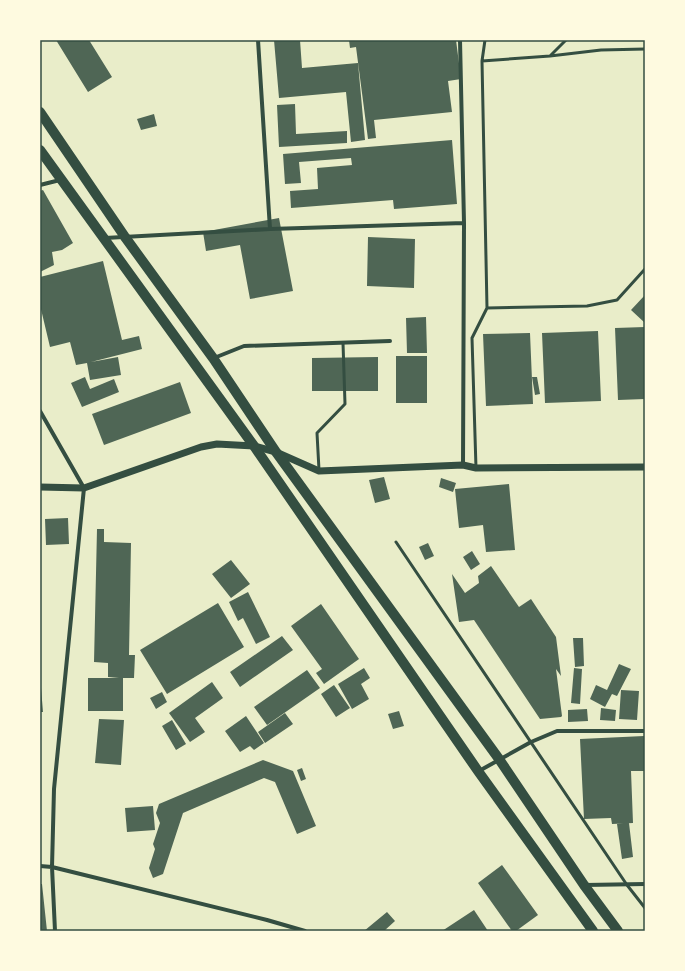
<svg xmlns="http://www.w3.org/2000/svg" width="685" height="971" font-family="Mulish,sans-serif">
  <rect width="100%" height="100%" fill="#e9edc9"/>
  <!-- building -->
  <path fill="#4f6655" d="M 56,40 L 89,40 L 112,77 L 88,92 Z
    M 274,40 L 300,40 L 302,68 L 358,63 L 365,140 L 351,142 L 346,92 L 279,98 Z
    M 349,40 L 456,40 L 461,79 L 448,81 L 452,112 L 374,120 L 376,138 L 368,139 L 356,47 L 350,48 Z
    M 295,104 L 296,134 L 347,131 L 347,143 L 279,147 L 277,105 Z
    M 154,114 L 157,126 L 141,130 L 137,119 Z
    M 452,140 L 457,204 L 394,209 L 393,200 L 291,208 L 290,191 L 318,189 L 317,168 L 352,165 L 351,158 L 299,162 L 301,183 L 285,184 L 283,154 Z
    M 43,190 L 73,243 L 62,250 L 52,252 L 54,265 L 40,272 L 40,191 Z
    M 279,218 L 293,291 L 250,299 L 240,245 L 206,251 L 203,232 Z
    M 368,237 L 415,239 L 414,288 L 367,286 Z
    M 103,261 L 122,340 L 139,336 L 142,349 L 91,362 L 118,357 L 121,375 L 90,380 L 87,363 L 76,365 L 70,342 L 50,347 L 40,305 L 40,277 Z
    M 645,295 L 645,323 L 631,310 Z
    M 426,317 L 427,353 L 407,353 L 406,318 Z
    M 645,327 L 645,399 L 618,400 L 615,328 Z
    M 598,331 L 601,401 L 545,403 L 542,333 Z
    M 530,333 L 533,404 L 486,406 L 483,334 Z
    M 396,356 L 427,356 L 427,403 L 396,403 Z
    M 378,357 L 378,391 L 312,391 L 312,358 Z
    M 85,377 L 90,389 L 114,379 L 119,392 L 82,407 L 71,383 Z
    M 532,377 L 537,377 L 540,394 L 535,395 Z
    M 180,382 L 191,413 L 104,445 L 92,414 Z
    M 384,477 L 390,499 L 375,503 L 369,480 Z
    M 441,478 L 456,483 L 453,492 L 439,487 Z
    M 509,484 L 515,550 L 486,552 L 483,525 L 459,528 L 455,489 Z
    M 68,518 L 69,544 L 46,545 L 45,519 Z
    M 97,529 L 104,529 L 104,542 L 131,543 L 129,655 L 135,655 L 134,678 L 123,678 L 123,711 L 88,711 L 88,678 L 119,678 L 108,677 L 108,663 L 94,662 Z
    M 428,543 L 434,556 L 425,560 L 419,547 Z
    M 472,551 L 480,564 L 471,570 L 463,557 Z
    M 231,560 L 250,584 L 231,598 L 212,574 Z
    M 491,566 L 519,607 L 531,599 L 556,637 L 561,676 L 556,669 L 562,716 L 561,717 L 540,719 L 474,620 L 459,622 L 452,574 L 465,593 L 479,583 L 478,576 Z
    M 248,592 L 270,637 L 256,644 L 243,618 L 238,621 L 229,602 Z
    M 218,603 L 244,647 L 167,694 L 140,650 Z
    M 321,604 L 359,659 L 324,684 L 316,673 L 322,669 L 291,626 Z
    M 282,636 L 293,650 L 240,687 L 230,672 Z
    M 573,638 L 583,638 L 584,666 L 575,667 Z
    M 619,664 L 631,669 L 617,696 L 612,694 L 605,707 L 590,699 L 596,685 L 607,690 Z
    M 364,668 L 370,678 L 361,684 L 369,699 L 352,709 L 338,684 Z
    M 574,668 L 582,669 L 580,704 L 571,703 Z
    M 307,670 L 320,688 L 267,725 L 254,707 Z
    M 212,682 L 223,698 L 195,718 L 205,732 L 190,742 L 169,713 Z
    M 334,685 L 350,708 L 336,717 L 321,694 Z
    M 40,688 L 41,688 L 43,712 L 40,712 Z
    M 621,690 L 639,691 L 637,720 L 619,719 Z
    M 162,692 L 167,702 L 156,709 L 150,698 Z
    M 601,708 L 616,710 L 615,721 L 600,720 Z
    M 587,709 L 588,721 L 568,722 L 568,710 Z
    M 399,711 L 404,726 L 393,729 L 388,714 Z
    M 285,713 L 293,724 L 265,743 L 258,732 Z
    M 246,716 L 264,743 L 254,750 L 250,746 L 240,752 L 225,731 Z
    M 99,719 L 124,720 L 121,765 L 95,763 Z
    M 172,720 L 186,744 L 176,750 L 162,726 Z
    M 644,736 L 645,771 L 631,771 L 633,823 L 612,824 L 611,818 L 584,819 L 580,739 Z
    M 263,760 L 293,771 L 316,826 L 297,834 L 275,782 L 264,778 L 183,813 L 163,874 L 153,878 L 149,868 L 155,849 L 153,844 L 160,823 L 156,813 L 159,804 Z
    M 302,768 L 306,779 L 301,781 L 297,770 Z
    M 153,806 L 155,830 L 127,832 L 125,808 Z
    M 629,823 L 633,857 L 622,859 L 617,824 Z
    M 502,865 L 538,915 L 516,931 L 512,931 L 478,883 Z
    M 40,884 L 42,884 L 47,931 L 40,931 Z
    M 474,910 L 488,931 L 442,931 Z
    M 387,912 L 395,921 L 384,931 L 364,931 Z"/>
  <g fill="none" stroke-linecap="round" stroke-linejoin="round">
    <!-- service -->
    <path stroke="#344e41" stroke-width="3" d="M 550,56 L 566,40
      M 482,61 L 550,56 L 601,50 L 645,49
      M 487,308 L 587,306 L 617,300 L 645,269
      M 476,468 L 472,338 L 487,308 L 482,61 L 485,40
      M 319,470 L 317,433 L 345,404 L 343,343
      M 396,542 L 627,885 L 645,908"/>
    <!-- minor -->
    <path stroke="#344e41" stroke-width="4" d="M 258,40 L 270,229
      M 460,40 L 464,223 L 463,465
      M 40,185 L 60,180
      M 105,238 L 270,229 L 464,223
      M 214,358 L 244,346 L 390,341
      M 40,411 L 84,488 L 54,789 L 52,867 L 55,931
      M 479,771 L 531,742 L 557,731 L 645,731
      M 40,866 L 52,867 L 267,920 L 305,931
      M 585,885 L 645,884"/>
    <!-- tertiary -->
    <path stroke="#344e41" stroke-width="7" d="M 40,487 L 84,488 L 201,447 L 217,444 L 254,446 L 276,452 L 319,471 L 463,465 L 476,468 L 645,467"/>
    <!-- primary -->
    <path stroke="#344e41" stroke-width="10" d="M 40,112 L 125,237 L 213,358 L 276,452 L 499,759 L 584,885 L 618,931
      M 40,150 L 254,446 L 478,771 L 593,931"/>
  </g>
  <!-- border -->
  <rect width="685" height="971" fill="none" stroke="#fefae0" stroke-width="82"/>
  <rect x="41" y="41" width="603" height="889" fill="none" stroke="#344e41" stroke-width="1.5"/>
</svg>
